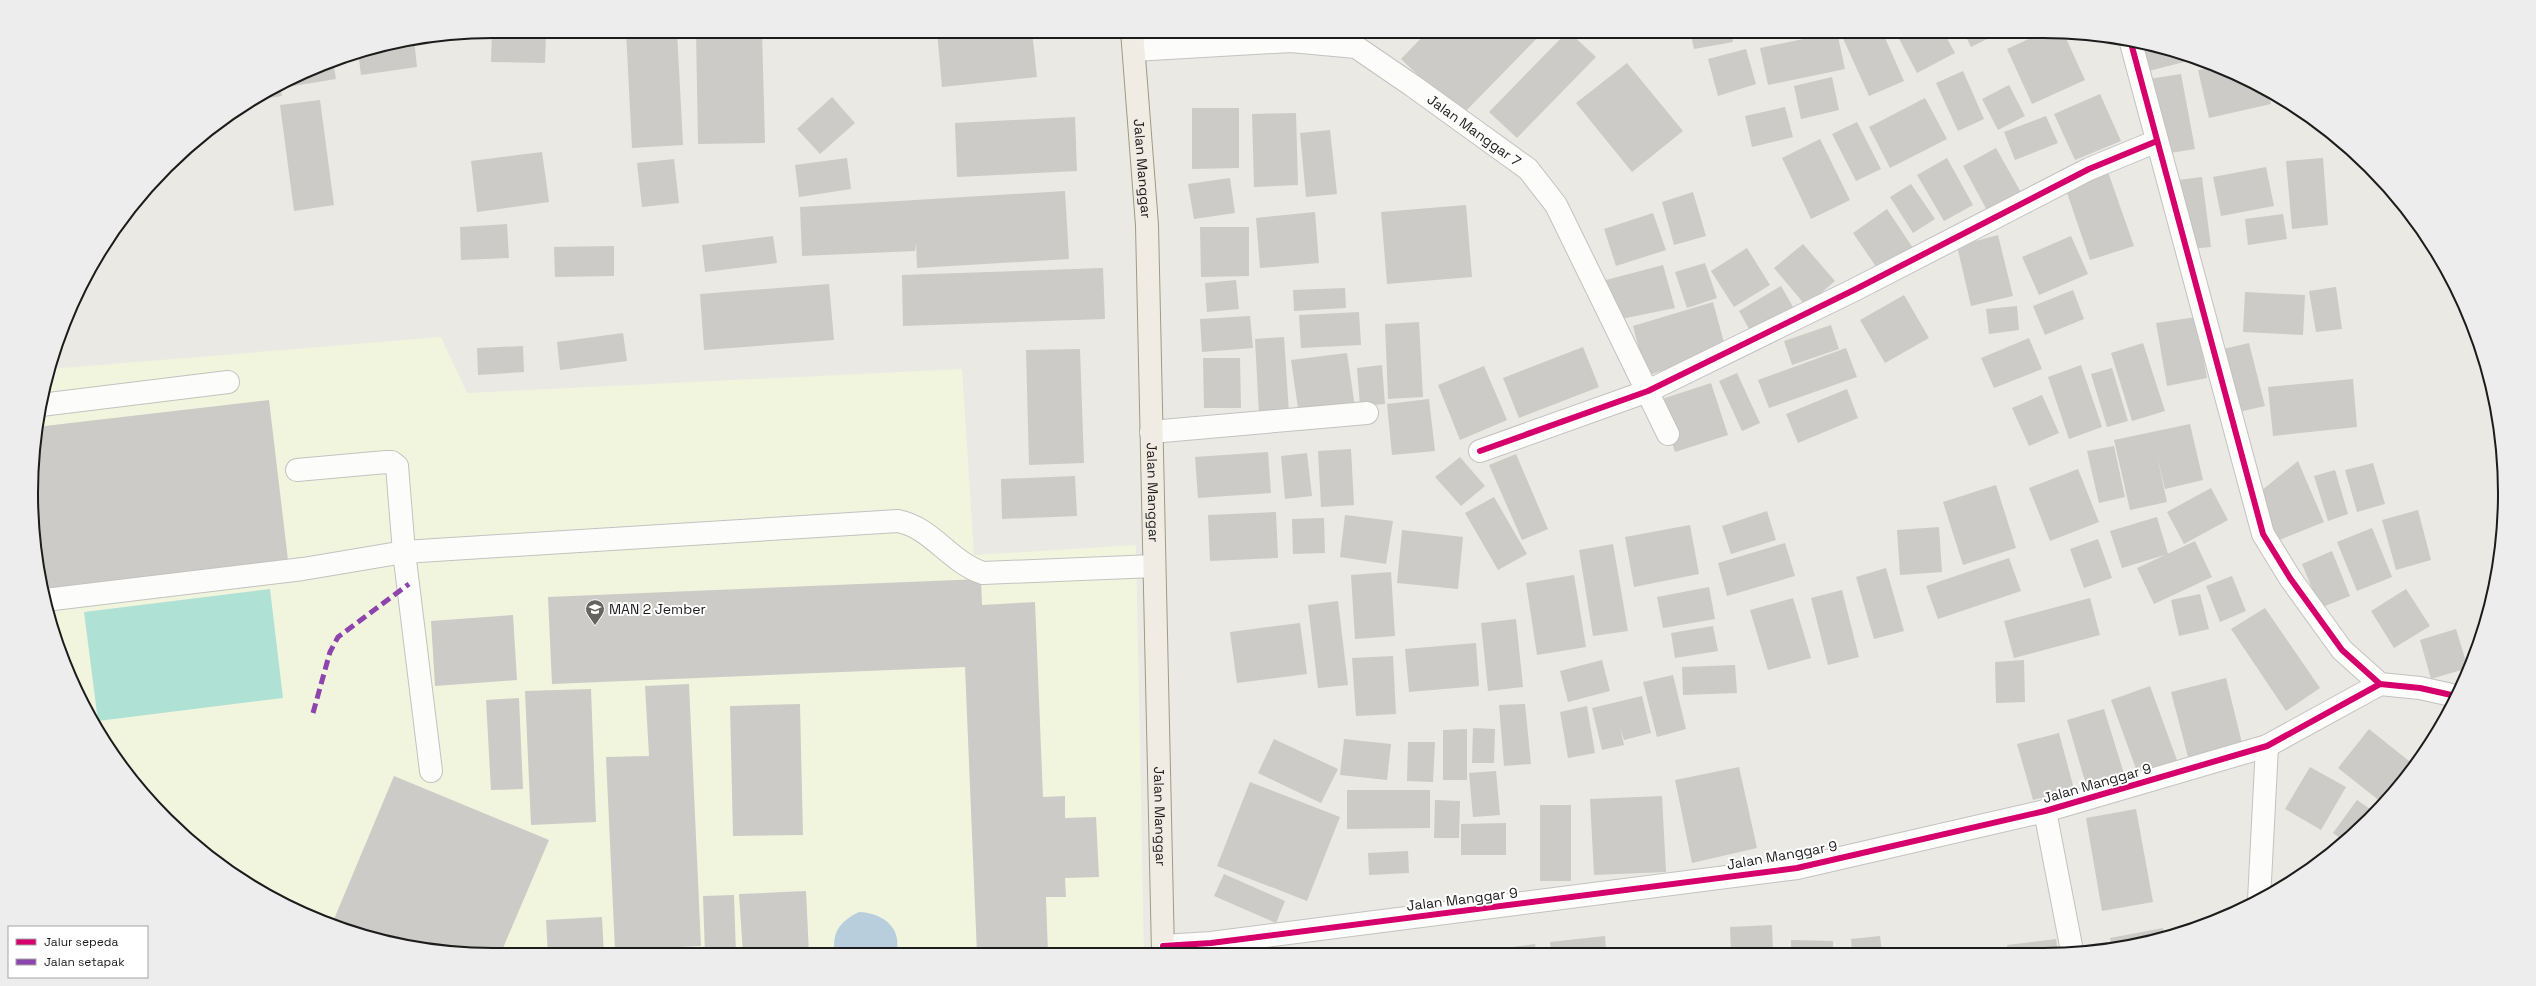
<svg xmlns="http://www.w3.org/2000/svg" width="2536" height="986" font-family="'Space Grotesk',sans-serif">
  <rect width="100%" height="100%" fill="#eae9e4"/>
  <!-- education -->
  <path fill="#f1f5de" d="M 441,337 L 467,393 L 962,369 L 974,555 L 1136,545 L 1144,953 L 493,955 L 373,939 L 289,907 L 212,860 L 166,820 L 109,749 L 66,670 L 40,583 L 31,493 L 35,432 L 50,369 Z"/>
  <!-- pitch -->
  <path fill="#b0e1d5" d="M 270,589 L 283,698 L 98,721 L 84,612 Z"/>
  <!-- water -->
  <path fill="#b8cedd" d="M 859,912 C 883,913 903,928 896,954 L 835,954 C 831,933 840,921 859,912 Z"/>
  <!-- building -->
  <path fill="#cccbc7" d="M 492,31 L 546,31 L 545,63 L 491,62 Z
    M 626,31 L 677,31 L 683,145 L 632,148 Z
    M 696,31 L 762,31 L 765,143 L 698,144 Z
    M 937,31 L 1032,31 L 1037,77 L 942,87 Z
    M 1428,31 L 1544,31 L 1461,116 L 1401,59 Z
    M 1568,31 L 1596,57 L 1517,138 L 1489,112 Z
    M 1690,31 L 1731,31 L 1733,42 L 1694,49 Z
    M 1853,31 L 1882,31 L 1904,81 L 1869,96 L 1842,36 Z
    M 1895,31 L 1943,31 L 1955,53 L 1917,73 Z
    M 1963,31 L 2000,31 L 2001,32 L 1971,47 Z
    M 2046,31 L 2064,34 L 2085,80 L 2032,104 L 2007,49 Z
    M 1837,32 L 1845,69 L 1768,85 L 1760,48 Z
    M 414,39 L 417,67 L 361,75 L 358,52 Z
    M 2139,44 L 2163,47 L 2182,54 L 2184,62 L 2145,72 Z
    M 1746,49 L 1756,84 L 1718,96 L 1708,59 Z
    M 333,61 L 336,79 L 293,86 L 292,79 Z
    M 1627,63 L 1683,131 L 1632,172 L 1576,103 Z
    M 2215,67 L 2248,79 L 2268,92 L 2271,104 L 2209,118 L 2198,70 Z
    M 1963,71 L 1984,119 L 1958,131 L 1936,83 Z
    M 2181,74 L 2195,149 L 2164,154 L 2149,79 Z
    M 1832,77 L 1839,110 L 1801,119 L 1794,86 Z
    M 280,85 L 282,96 L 251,101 L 262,93 Z
    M 2009,85 L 2025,116 L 1998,130 L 1982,99 Z
    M 2100,94 L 2121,141 L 2075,160 L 2054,114 Z
    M 832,97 L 855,123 L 820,154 L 797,129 Z
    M 1925,98 L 1947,139 L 1890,168 L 1869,127 Z
    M 320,100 L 334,205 L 294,211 L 280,105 Z
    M 1785,107 L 1793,137 L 1752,147 L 1745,116 Z
    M 1192,108 L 1239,108 L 1239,168 L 1192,169 Z
    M 1296,113 L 1298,185 L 1254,187 L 1252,114 Z
    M 2046,116 L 2058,143 L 2015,160 L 2004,132 Z
    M 1075,117 L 1077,171 L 957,177 L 955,123 Z
    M 1857,122 L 1881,169 L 1856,181 L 1832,134 Z
    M 1330,130 L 1337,194 L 1306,197 L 1300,133 Z
    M 1820,139 L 1850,200 L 1811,219 L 1782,158 Z
    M 1996,148 L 2023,196 L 1989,214 L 1963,166 Z
    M 542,152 L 549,202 L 477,212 L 471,161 Z
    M 847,158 L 851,189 L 799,197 L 795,165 Z
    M 1947,158 L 1973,205 L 1944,221 L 1917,175 Z
    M 2323,158 L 2328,225 L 2292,229 L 2286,161 Z
    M 674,159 L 679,203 L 642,207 L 637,163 Z
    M 2266,167 L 2274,206 L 2221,216 L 2213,177 Z
    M 2108,172 L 2134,246 L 2090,260 L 2065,187 Z
    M 2202,177 L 2211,247 L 2190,249 L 2170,181 Z
    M 1230,178 L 1235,213 L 1194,219 L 1188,184 Z
    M 1911,184 L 1935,219 L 1913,233 L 1890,197 Z
    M 1065,191 L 1069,259 L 917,268 L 916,243 L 915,251 L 802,256 L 800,207 Z
    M 1693,192 L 1706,236 L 1674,245 L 1662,202 Z
    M 1466,205 L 1472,277 L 1387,284 L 1381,212 Z
    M 1887,209 L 1915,251 L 1881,274 L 1853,233 Z
    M 1315,212 L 1319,263 L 1260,268 L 1256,218 Z
    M 1653,213 L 1666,250 L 1616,266 L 1604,229 Z
    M 2283,214 L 2287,239 L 2248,245 L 2245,219 Z
    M 507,224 L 509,258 L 461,260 L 460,227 Z
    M 1200,227 L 1249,227 L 1249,276 L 1201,277 Z
    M 1998,235 L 2013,296 L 1971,306 L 1957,246 Z
    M 773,236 L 777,263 L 705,272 L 702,245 Z
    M 2071,236 L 2088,274 L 2039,295 L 2022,257 Z
    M 1803,244 L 1835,281 L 1806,306 L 1774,268 Z
    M 614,246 L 614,276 L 555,277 L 554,247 Z
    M 1747,248 L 1770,285 L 1734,307 L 1711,271 Z
    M 1705,263 L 1717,298 L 1687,308 L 1675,272 Z
    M 1663,265 L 1675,308 L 1621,319 L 1602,281 Z
    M 1103,268 L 1105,319 L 903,326 L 902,275 Z
    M 1236,280 L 1239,309 L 1207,312 L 1205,283 Z
    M 829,284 L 834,340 L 704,350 L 700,294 Z
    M 1781,286 L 1796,312 L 1753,336 L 1739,311 Z
    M 2336,287 L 2342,329 L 2316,332 L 2309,291 Z
    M 1345,288 L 1346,308 L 1294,311 L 1293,290 Z
    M 2073,290 L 2084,319 L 2045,335 L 2033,306 Z
    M 2245,292 L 2305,295 L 2303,335 L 2243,332 Z
    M 1904,295 L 1929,338 L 1885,363 L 1860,320 Z
    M 1713,302 L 1726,350 L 1646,376 L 1633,326 Z
    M 2017,306 L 2019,330 L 1989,334 L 1986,309 Z
    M 1359,312 L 1361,345 L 1301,348 L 1299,315 Z
    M 68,316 L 70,330 L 62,331 Z
    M 1250,316 L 1253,348 L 1202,352 L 1200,319 Z
    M 2196,317 L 2207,378 L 2167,386 L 2156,323 Z
    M 1419,322 L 1423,397 L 1388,399 L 1385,324 Z
    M 1831,325 L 1839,349 L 1792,365 L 1784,341 Z
    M 623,333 L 627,361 L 560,370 L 557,342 Z
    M 1284,337 L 1289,413 L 1259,415 L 1255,339 Z
    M 2029,338 L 2042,369 L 1994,388 L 1981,358 Z
    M 2143,343 L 2165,411 L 2132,421 L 2111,353 Z
    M 2249,343 L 2265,406 L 2235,413 L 2219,350 Z
    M 523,346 L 524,372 L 478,375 L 477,348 Z
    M 1583,347 L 1599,387 L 1519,418 L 1503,378 Z
    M 1846,348 L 1857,377 L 1769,408 L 1758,380 Z
    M 1080,349 L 1084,463 L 1029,465 L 1026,350 Z
    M 1347,353 L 1355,407 L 1299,415 L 1291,360 Z
    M 1203,358 L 1240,358 L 1241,408 L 1204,408 Z
    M 1382,365 L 1385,404 L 1360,406 L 1357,368 Z
    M 2081,365 L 2102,427 L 2069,439 L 2048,377 Z
    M 1484,366 L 1507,420 L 1460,440 L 1438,385 Z
    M 2112,368 L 2128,421 L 2107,427 L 2091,374 Z
    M 1737,373 L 1760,423 L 1742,431 L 1719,381 Z
    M 2353,379 L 2357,427 L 2273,436 L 2268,387 Z
    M 1711,383 L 1728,435 L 1675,452 L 1659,400 Z
    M 1847,389 L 1858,418 L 1798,443 L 1786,414 Z
    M 2042,395 L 2059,433 L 2029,446 L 2012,408 Z
    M 1429,399 L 1435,451 L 1392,455 L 1387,404 Z
    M 269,400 L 288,560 L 42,590 L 31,493 L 36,427 Z
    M 2190,424 L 2203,480 L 2165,489 L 2157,456 L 2167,502 L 2130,510 L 2114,440 Z
    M 2114,446 L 2125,497 L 2099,503 L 2087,451 Z
    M 1351,449 L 1354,505 L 1321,507 L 1318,451 Z
    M 1268,452 L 1271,493 L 1198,498 L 1195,457 Z
    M 1307,453 L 1312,496 L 1285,499 L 1281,456 Z
    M 1516,454 L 1548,529 L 1522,540 L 1489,465 Z
    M 1460,457 L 1485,486 L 1461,506 L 1435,477 Z
    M 2298,461 L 2324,522 L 2274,542 L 2261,491 Z
    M 2373,463 L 2385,504 L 2357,512 L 2345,470 Z
    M 2078,469 L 2099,522 L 2050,541 L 2029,488 Z
    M 2335,470 L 2348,514 L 2328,521 L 2314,476 Z
    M 1075,476 L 1077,516 L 1002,519 L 1001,479 Z
    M 1996,485 L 2016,548 L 1963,565 L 1943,502 Z
    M 2211,488 L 2228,520 L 2184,544 L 2167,512 Z
    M 1494,497 L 1527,554 L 1498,570 L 1465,513 Z
    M 2418,510 L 2431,560 L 2396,570 L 2382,520 Z
    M 1767,511 L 1776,540 L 1731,554 L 1722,526 Z
    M 1276,512 L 1278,558 L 1210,561 L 1208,515 Z
    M 1345,515 L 1393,521 L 1386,564 L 1340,557 Z
    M 2157,517 L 2168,554 L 2122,568 L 2110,531 Z
    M 1324,518 L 1325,553 L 1293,554 L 1292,519 Z
    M 1690,525 L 1699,574 L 1634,587 L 1625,537 Z
    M 1939,527 L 1942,572 L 1900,575 L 1897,530 Z
    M 2372,528 L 2392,577 L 2357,591 L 2337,542 Z
    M 1402,530 L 1463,537 L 1458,589 L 1397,583 Z
    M 2098,539 L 2112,578 L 2084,588 L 2070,549 Z
    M 2195,541 L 2212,577 L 2154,604 L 2137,568 Z
    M 1785,543 L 1795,576 L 1727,596 L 1718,563 Z
    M 1613,544 L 1628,631 L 1593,636 L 1579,550 Z
    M 2332,551 L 2350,596 L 2320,608 L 2302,564 Z
    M 2009,558 L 2021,591 L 1938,619 L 1926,586 Z
    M 1886,568 L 1904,631 L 1874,639 L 1856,577 Z
    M 1391,572 L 1395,636 L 1355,639 L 1351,575 Z
    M 1574,575 L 1586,647 L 1537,655 L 1526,583 Z
    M 2232,576 L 2246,611 L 2220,622 L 2206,586 Z
    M 981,579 L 982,605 L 1035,602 L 1043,797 L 1065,796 L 1065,818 L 1096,817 L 1099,877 L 1065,878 L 1066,897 L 1046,897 L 1048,954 L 977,954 L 965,667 L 552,684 L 548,597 Z
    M 1709,587 L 1715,619 L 1663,628 L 1657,597 Z
    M 2406,589 L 2430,626 L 2394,648 L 2371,611 Z
    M 1842,590 L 1859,657 L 1828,665 L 1811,598 Z
    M 2200,594 L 2209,629 L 2179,636 L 2171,600 Z
    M 1793,598 L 1811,658 L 1768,670 L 1750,610 Z
    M 2090,598 L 2100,635 L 2014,658 L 2004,621 Z
    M 1338,601 L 1348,685 L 1318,688 L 1308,605 Z
    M 2265,608 L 2320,688 L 2286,711 L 2231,629 Z
    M 513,615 L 517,680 L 435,686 L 431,621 Z
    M 1516,619 L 1523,687 L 1488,691 L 1481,623 Z
    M 1300,623 L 1307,674 L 1237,683 L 1230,632 Z
    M 1713,626 L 1718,651 L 1675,658 L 1671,633 Z
    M 2456,629 L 2468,668 L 2431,679 L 2420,640 Z
    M 1476,643 L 1479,686 L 1409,692 L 1405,649 Z
    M 1393,656 L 1396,714 L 1356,716 L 1352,658 Z
    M 1602,660 L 1610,691 L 1568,702 L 1560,671 Z
    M 2024,660 L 2025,702 L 1996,703 L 1995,662 Z
    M 1735,665 L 1737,693 L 1683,695 L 1682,667 Z
    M 1673,675 L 1686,729 L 1657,737 L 1643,682 Z
    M 2226,678 L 2242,743 L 2188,757 L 2171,692 Z
    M 689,684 L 701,946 L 615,950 L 606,757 L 649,756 L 645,686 Z
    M 2150,686 L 2178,763 L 2139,777 L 2111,700 Z
    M 591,689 L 596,822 L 531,825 L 525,691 Z
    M 1642,696 L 1651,733 L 1624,740 L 1620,727 L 1624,745 L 1602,750 L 1592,708 Z
    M 519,698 L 523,789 L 491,790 L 486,700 Z
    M 800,704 L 803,835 L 733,836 L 730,706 Z
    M 1525,704 L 1531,764 L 1504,766 L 1499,705 Z
    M 1587,706 L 1595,753 L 1568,758 L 1560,712 Z
    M 2104,709 L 2125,777 L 2087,788 L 2067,720 Z
    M 1473,728 L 1495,729 L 1494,763 L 1472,763 Z
    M 1467,729 L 1467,780 L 1443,780 L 1443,730 Z
    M 2369,729 L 2414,765 L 2381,802 L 2338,768 Z
    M 2059,733 L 2074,789 L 2033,800 L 2017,744 Z
    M 1274,739 L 1338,769 L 1321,803 L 1258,773 Z
    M 1344,739 L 1391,744 L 1387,780 L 1340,775 Z
    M 1408,742 L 1435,742 L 1433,782 L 1407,781 Z
    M 1739,767 L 1757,848 L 1692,863 L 1675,780 Z
    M 2310,767 L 2346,787 L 2321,830 L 2285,809 Z
    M 1496,771 L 1500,815 L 1473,817 L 1469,773 Z
    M 394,776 L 549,840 L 500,955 L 373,939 L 332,924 Z
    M 1250,782 L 1340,817 L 1307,901 L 1217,866 Z
    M 1347,790 L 1430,790 L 1430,828 L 1347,829 Z
    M 1662,796 L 1666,872 L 1594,875 L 1590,799 Z
    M 1435,800 L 1460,801 L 1459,838 L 1434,838 Z
    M 2357,800 L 2373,811 L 2345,842 L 2333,833 Z
    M 1540,805 L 1571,805 L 1571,881 L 1540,881 Z
    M 2136,809 L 2153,902 L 2102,911 L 2086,818 Z
    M 1506,823 L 1506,855 L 1461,855 L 1461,824 Z
    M 1408,851 L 1409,873 L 1369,875 L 1368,853 Z
    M 1224,874 L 1285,901 L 1276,923 L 1214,896 Z
    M 806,891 L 809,954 L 743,954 L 739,894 Z
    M 734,895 L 736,954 L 705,954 L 703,896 Z
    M 602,917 L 604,955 L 548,955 L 546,920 Z
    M 1772,925 L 1773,952 L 1731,952 L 1730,927 Z
    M 2163,928 L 2164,937 L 2112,949 L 2110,938 Z
    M 1605,936 L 1606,952 L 1551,952 L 1550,942 Z
    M 1880,936 L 1882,952 L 1852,952 L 1851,939 Z
    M 2056,939 L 2058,951 L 2008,951 L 2007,945 Z
    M 1791,940 L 1833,941 L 1833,952 L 1791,952 Z
    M 1535,944 L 1536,952 L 1490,953 L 1489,950 Z
    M 1474,949 L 1475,953 L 1454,953 L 1454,952 Z"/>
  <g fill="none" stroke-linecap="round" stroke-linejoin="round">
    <defs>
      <g id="minor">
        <path d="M 2131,43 L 2263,534 L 2290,578 L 2342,650 L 2380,684 L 2420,688 L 2456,696"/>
        <path id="s1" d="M 1134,50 L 1291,41 L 1356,47 L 1413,86 L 1528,169 L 1556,205 L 1668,434"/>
        <path d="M 41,405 L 228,382"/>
        <path d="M 1151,432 L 1367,413"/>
        <path d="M 1480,451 L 1648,391 L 1856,289 L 2089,169 L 2157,141"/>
        <path d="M 297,470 L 386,462 L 392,462 L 397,466 L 404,552 L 431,771"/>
        <path d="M 45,600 L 303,569 L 404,552 L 898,521 C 931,527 951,563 983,573 L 1154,566"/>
        <path d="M 2045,811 L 2072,951"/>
        <path d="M 2259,900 L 2267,746"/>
        <path d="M 1163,946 L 1211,943 L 1797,868 L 2045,811 L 2267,746 L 2380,684"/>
      </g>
      <g id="major">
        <path id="s2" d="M 1132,31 L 1147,225 L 1163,953"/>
      </g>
    </defs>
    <!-- minor casing -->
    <use href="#minor" stroke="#c3c2c0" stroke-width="24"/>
    <!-- major casing -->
    <use href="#major" stroke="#9f9b82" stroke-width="24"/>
    <!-- minor -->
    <use href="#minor" stroke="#fcfcfb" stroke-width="22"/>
    <!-- major -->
    <use href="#major" stroke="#f0ece3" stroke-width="22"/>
    <!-- quiet -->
    <path stroke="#8e44ad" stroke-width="5" stroke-dasharray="10 5" stroke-linecap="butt" d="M 313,713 L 330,652 L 338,637 L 409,584"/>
    <defs>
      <path id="cycleway" d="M 2131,43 L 2263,534 L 2290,578 L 2342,650 L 2380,684 L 2420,688 L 2456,696
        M 1480,451 L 1648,391 L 1856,289 L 2089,169 L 2157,141
        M 1163,946 L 1211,943 L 1797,868 L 2045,811 L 2267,746 L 2380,684"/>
    </defs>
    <!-- cycleway casing -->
    <use href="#cycleway" stroke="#fff" stroke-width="8"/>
    <!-- cycleway -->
    <use href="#cycleway" stroke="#d6006c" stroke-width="6"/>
  </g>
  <!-- icons -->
  <defs>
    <symbol id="school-pin" viewBox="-11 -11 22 30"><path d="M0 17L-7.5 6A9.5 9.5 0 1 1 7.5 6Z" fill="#646462" stroke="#fff"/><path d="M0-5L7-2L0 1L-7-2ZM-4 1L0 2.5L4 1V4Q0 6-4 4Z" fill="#fff"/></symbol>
  </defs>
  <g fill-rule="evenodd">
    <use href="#school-pin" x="584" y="598" width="22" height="30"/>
  </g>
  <g text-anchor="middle" stroke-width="4" stroke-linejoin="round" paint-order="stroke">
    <!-- street labels -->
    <g font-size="14" fill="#1c1c1c" stroke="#fff">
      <text dy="5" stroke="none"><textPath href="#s1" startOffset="367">Jalan Manggar 7</textPath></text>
      <text dy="5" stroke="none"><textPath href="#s2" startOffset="138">Jalan Manggar</textPath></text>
      <text dy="5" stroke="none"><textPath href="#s2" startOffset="462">Jalan Manggar</textPath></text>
      <text transform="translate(2097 783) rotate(-16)" y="5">Jalan Manggar 9</text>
      <text dy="5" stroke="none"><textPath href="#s2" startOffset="786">Jalan Manggar</textPath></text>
      <text transform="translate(1782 855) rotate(-10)" y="5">Jalan Manggar 9</text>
      <text transform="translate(1462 899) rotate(-7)" y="5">Jalan Manggar 9</text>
    </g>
    <!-- poi labels -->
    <g font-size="14" fill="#1c1c1c" stroke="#fff" text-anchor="start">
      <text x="609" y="614">MAN 2 Jember</text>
    </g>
  </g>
  <!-- crop -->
  <path d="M0 0H2536V986H0ZM493 38H2043A455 455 0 0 1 2498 493V493A455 455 0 0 1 2043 948H493A455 455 0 0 1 38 493V493A455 455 0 0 1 493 38Z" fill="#ededed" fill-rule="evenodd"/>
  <path fill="none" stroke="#1c1c1c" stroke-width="2" d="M493 38H2043A455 455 0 0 1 2498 493V493A455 455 0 0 1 2043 948H493A455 455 0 0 1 38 493V493A455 455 0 0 1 493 38Z"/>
  <!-- legend -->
  <rect x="8" y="926" width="140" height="52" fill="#ffffff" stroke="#a4a4a4"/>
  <rect x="16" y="939" width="20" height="6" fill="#d6006c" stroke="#a4a4a4"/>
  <text x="44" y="946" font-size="12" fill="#1c1c1c">Jalur sepeda</text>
  <rect x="16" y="959" width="20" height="6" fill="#8e44ad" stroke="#a4a4a4"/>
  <text x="44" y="966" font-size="12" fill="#1c1c1c">Jalan setapak</text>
</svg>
